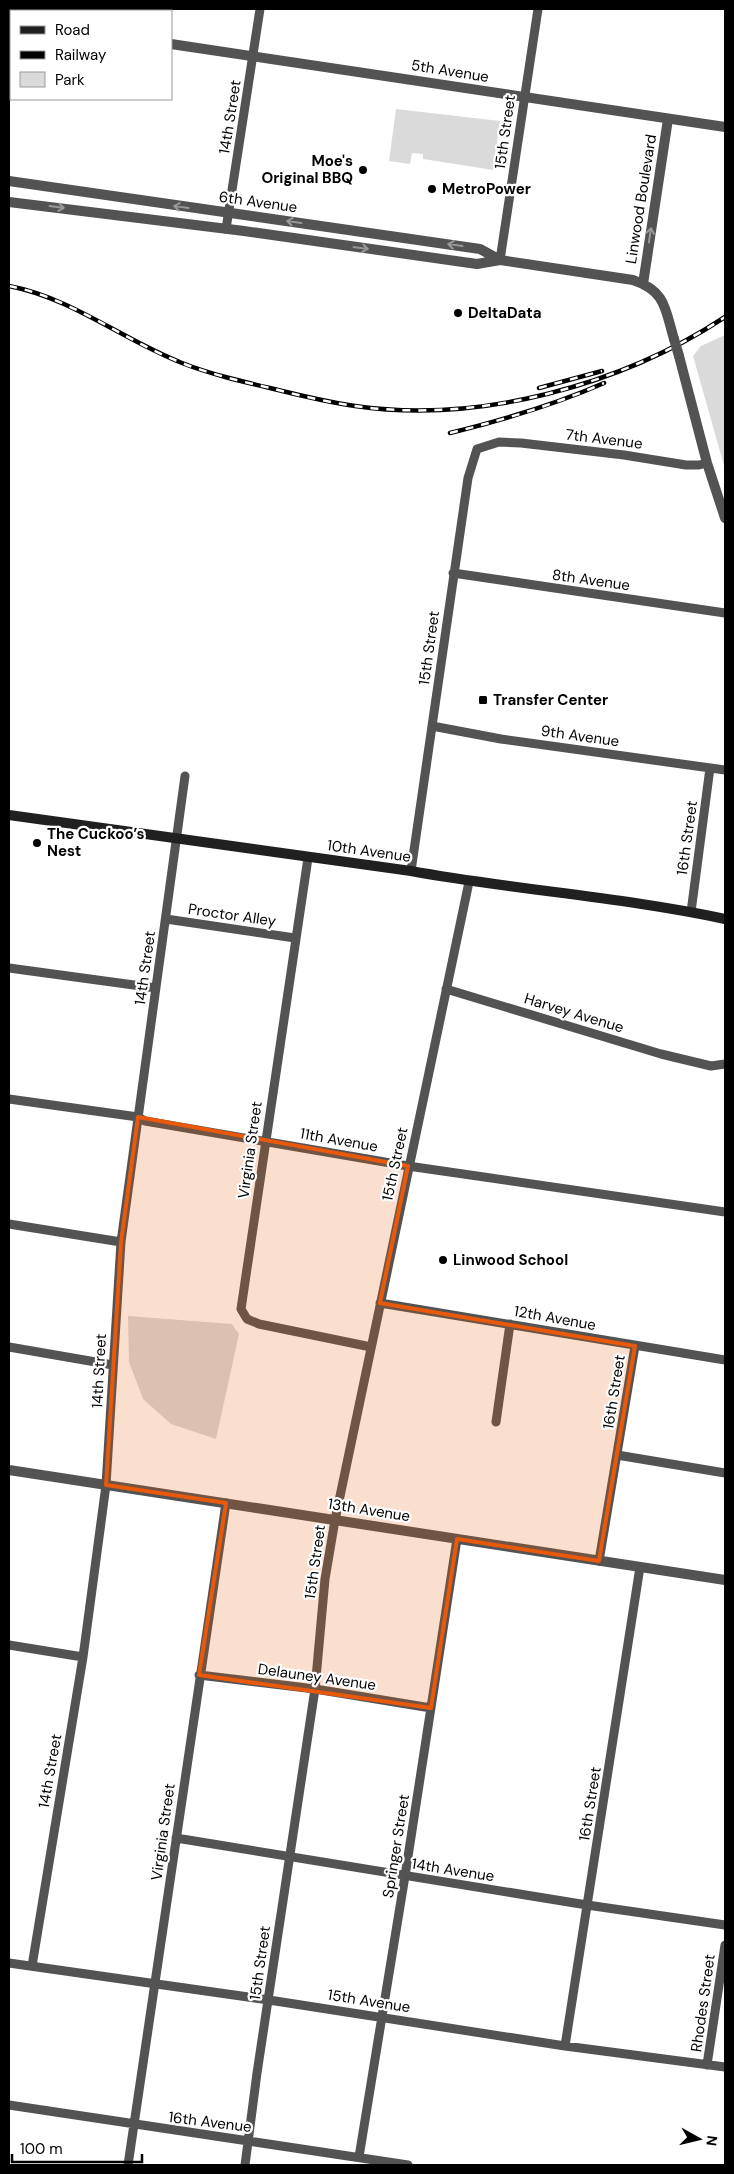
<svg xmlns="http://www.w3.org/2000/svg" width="734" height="2174" font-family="'DM Sans',sans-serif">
  <rect width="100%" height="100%" fill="#fff"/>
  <!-- green -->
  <path fill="#dadada" d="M 396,109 L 500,121 L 493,170 L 423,159 L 423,154 L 412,153 L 410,164 L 389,161 Z
    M 725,335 L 725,469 L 693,356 L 701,346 Z
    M 128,1316 L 232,1324 L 239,1334 L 216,1439 L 171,1424 L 143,1399 L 129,1362 Z"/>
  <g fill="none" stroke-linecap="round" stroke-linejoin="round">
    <!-- minor -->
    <path stroke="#535353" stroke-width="9" d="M 226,229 L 260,9
      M 500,260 L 538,9
      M 453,573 L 725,613
      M 432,726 L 501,739 L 725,770
      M 308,858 L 241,1309 L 247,1319 L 259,1324 L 371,1347
      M 411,871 L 468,478 L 477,449 L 499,442 L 521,443 L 624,455 L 686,465 L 699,465 L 707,463
      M 691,912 L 710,768
      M 166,919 L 295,938
      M 9,968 L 156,988
      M 446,989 L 661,1054 L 711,1066 L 725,1064
      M 9,1099 L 138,1117 L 145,1121 L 408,1166 L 725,1212
      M 9,1224 L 121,1242
      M 380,1303 L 725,1360
      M 9,1347 L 113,1365
      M 496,1422 L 510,1324
      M 617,1455 L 725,1473
      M 599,1561 L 635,1346
      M 9,1645 L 83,1657
      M 199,1675 L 315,1689 L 431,1708
      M 176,1838 L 587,1905 L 725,1925
      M 9,1963 L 269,2000 L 565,2046 L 725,2067
      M 32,1966 L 83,1657 L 106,1485 L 121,1242 L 185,776
      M 565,2046 L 640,1567
      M 707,2065 L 725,1945
      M 9,2105 L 408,2165
      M 359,2157 L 405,1876 L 457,1539
      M 128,2165 L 226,1503
      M 245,2165 L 257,2073 L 315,1689 L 325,1579 L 335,1520 L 469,882"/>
    <!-- tertiary -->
    <path stroke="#535353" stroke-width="10" d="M 9,22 L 11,22
      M 171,44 L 725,127
      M 9,181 L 480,249 L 500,260
      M 9,202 L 244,231 L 477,264 L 500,260 L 633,280 C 666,291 665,309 674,339
      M 643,284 L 668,119
      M 679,356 L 707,463 L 725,518
      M 9,1470 L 725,1580"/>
    <!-- secondary -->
    <path stroke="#202020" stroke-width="10" d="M 9,815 L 411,871 C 515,890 622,897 725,919"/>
    <defs>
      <path id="rail" d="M 9,286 C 72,298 123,340 182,363 C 210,374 240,381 270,388 C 298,395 327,402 355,406 C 479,424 622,385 725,317
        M 539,388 L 602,371
        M 450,433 C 503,420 554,405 604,383"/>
    </defs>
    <!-- rail casing -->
    <use href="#rail" stroke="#000" stroke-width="4.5"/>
    <!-- rail -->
    <use href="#rail" stroke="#fff" stroke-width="2.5" stroke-dasharray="8" stroke-linecap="butt"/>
    <!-- tertiary-bridge -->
    <path stroke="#535353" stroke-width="10" d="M 674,339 L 679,356"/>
  </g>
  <!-- one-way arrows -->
  <defs><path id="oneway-shaft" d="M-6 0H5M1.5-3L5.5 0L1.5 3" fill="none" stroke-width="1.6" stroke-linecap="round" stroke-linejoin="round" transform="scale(1.25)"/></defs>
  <g stroke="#989898">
    <use href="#oneway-shaft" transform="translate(57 207) rotate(7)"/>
    <use href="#oneway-shaft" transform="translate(181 207) rotate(-172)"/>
    <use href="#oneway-shaft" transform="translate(294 222) rotate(-172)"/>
    <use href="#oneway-shaft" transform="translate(650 235) rotate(-82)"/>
    <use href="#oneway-shaft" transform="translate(455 245) rotate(-172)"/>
    <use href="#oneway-shaft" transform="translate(361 248) rotate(8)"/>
  </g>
  <!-- marked area -->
  <path fill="#e8590c" fill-opacity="0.2" stroke="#e8590c" stroke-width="4" stroke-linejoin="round" d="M 138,1117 L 408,1166 L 380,1303 L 635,1346 L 599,1561 L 457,1539 L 431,1708 L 199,1675 L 226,1503 L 106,1485 L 121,1242 Z"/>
  <!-- markers -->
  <g fill="#000" stroke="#fff" stroke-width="2">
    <circle cx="363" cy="170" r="5"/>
    <circle cx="432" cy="189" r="5"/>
    <circle cx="458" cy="313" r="5"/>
    <rect x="478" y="695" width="10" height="10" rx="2.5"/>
    <circle cx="37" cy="843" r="5"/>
    <circle cx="443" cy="1260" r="5"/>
  </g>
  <g text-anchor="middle" stroke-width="4.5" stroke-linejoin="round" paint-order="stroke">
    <!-- street labels -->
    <g font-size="15" fill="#000" stroke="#fff">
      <text transform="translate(450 71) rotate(9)" y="5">5th Avenue</text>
      <text transform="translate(230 117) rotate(-81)" y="5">14th Street</text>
      <text transform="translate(505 132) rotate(-82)" y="5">15th Street</text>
      <text transform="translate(641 199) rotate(-81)" y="5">Linwood Boulevard</text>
      <text transform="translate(258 202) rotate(8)" y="5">6th Avenue</text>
      <text transform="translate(604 439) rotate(7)" y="5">7th Avenue</text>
      <text transform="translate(591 580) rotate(8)" y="5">8th Avenue</text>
      <text transform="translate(429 648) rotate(-82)" y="5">15th Street</text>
      <text transform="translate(580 736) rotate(8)" y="5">9th Avenue</text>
      <text transform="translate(687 838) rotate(-82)" y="5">16th Street</text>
      <text transform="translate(369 851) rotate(8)" y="5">10th Avenue</text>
      <text transform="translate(232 915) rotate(8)" y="5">Proctor Alley</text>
      <text transform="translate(145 968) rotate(-82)" y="5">14th Street</text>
      <text transform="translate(574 1013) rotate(17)" y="5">Harvey Avenue</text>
      <text transform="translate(339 1140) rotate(10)" y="5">11th Avenue</text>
      <text transform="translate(250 1150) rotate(-82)" y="5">Virginia Street</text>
      <text transform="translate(395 1164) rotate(-78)" y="5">15th Street</text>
      <text transform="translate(555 1318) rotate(10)" y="5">12th Avenue</text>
      <text transform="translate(99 1371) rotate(-87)" y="5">14th Street</text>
      <text transform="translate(614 1392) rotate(-81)" y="5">16th Street</text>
      <text transform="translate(369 1510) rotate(9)" y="5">13th Avenue</text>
      <text transform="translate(315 1562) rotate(-82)" y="5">15th Street</text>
      <text transform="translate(317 1677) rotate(8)" y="5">Delauney Avenue</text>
      <text transform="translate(50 1771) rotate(-80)" y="5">14th Street</text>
      <text transform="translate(590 1804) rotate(-81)" y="5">16th Street</text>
      <text transform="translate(163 1832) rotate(-82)" y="5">Virginia Street</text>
      <text transform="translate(396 1846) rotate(-81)" y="5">Springer Street</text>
      <text transform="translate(453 1870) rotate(9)" y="5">14th Avenue</text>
      <text transform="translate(260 1963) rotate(-82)" y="5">15th Street</text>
      <text transform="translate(369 2001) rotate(9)" y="5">15th Avenue</text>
      <text transform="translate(703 2003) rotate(-82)" y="5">Rhodes Street</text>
      <text transform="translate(210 2122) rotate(7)" y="5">16th Avenue</text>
    </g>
    <!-- poi labels -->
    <g font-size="15" font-weight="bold" fill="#000" stroke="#fff" text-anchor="start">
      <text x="353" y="166" text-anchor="end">Moe's<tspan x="353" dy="17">Original BBQ</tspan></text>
      <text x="442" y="194">MetroPower</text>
      <text x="468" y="318">DeltaData</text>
      <text x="493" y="705">Transfer Center</text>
      <text x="47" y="839">The Cuckoo’s<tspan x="47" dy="17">Nest</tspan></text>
      <text x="453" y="1265">Linwood School</text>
    </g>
  </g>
  <!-- border -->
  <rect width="734" height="2174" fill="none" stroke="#000000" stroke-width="20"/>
  <!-- legend -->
  <rect x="10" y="10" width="162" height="90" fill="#ffffff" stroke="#999999"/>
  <rect x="20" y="26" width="25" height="8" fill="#202020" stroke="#999999"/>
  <text x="55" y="35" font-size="15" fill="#000000">Road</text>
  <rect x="20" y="51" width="25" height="8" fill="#000000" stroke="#999999"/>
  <text x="55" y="60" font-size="15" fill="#000000">Railway</text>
  <rect x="20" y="72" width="25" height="15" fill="#dadada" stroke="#999999"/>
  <text x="55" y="85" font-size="15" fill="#000000">Park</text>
  <!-- north arrow -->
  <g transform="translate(699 2139) rotate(98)" stroke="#ffffff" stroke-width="4" paint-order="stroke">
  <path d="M0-4L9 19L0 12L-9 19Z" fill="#000000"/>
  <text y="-8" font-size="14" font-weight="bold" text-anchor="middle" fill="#000000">N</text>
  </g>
  <!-- scale -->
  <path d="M12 2154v8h130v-8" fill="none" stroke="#000000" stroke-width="2.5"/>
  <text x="20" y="2154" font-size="15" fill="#000000" stroke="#ffffff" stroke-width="4" paint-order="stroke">100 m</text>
</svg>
